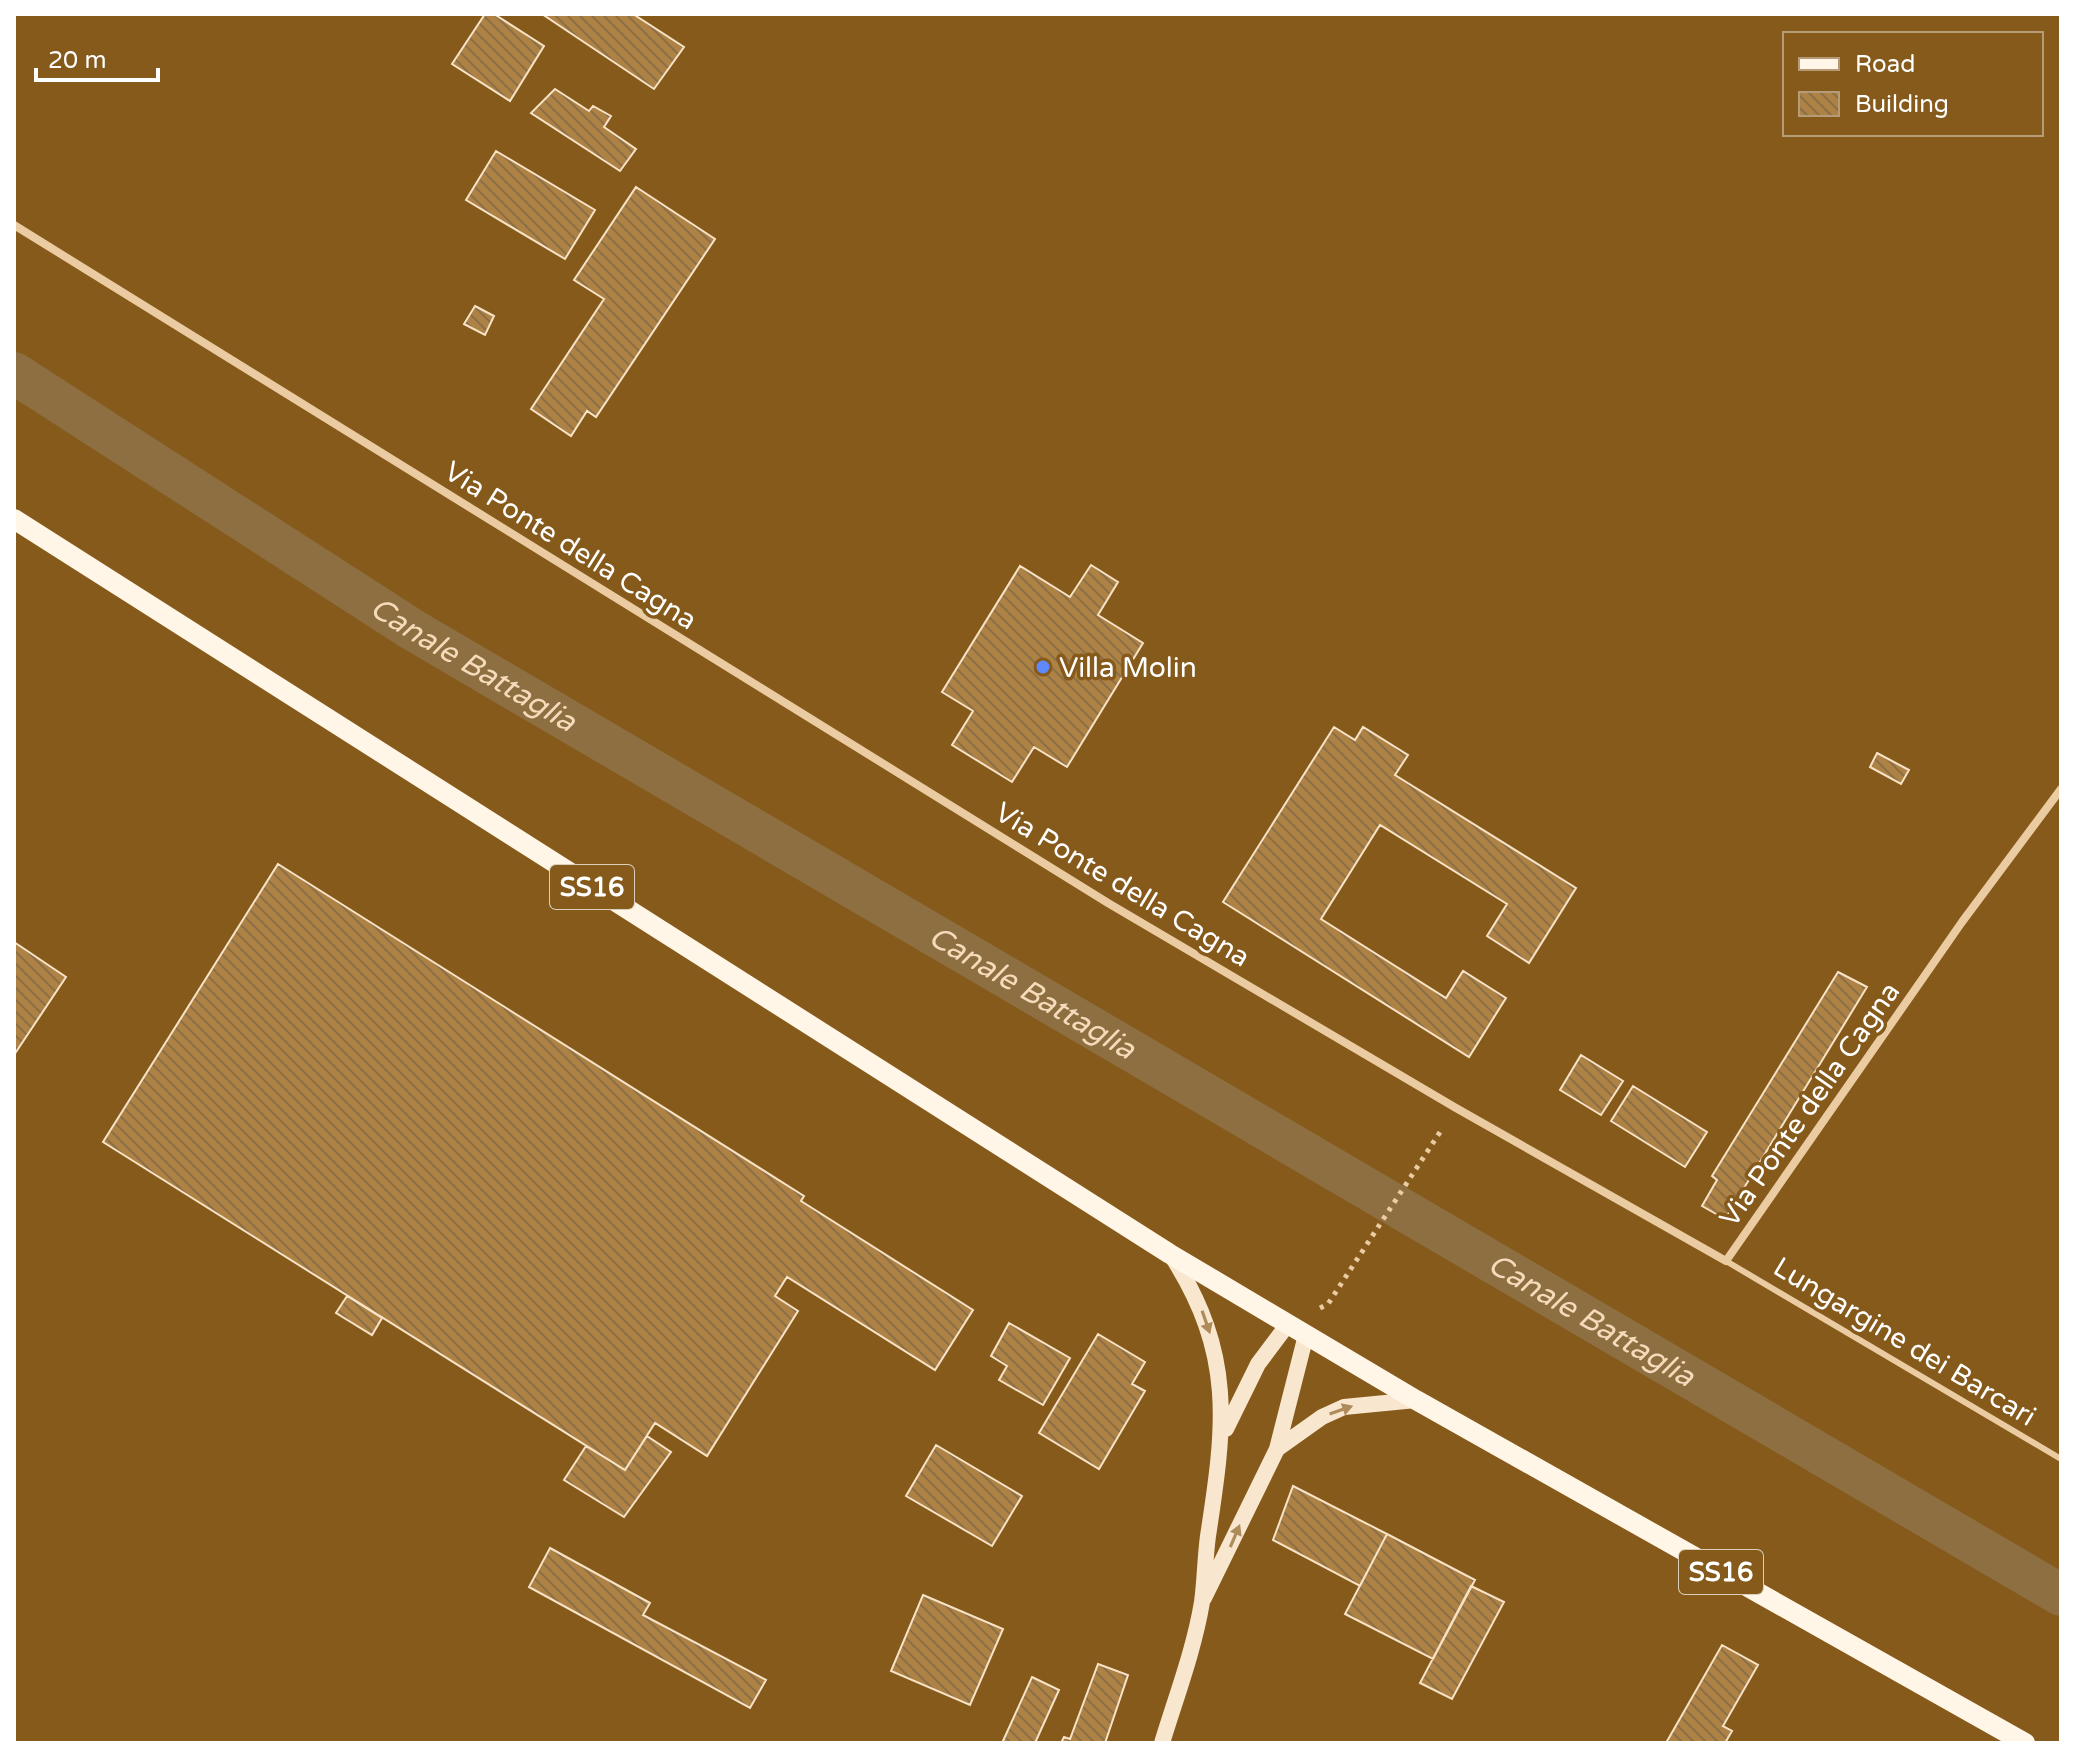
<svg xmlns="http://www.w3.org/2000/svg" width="2075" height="1757" font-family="'Varela Round',sans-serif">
  <defs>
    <pattern id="building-back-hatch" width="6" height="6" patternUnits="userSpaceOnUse" patternTransform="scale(2)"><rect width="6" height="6" fill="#ae8244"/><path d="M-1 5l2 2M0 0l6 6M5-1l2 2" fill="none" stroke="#8c6f47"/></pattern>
  </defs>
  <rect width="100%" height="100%" fill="#855a1b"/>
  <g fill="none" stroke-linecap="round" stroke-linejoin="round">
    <!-- canal -->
    <path stroke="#8e6f41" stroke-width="42" id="s1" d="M 14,373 L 413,630 L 2061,1595"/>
  </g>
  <!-- building -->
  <path fill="url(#building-back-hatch)" stroke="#f8e3c7" stroke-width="2" d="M 485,14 L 494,14 L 544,46 L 510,101 L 452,64 Z
    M 542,14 L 633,14 L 684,47 L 654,89 Z
    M 555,89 L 589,111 L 593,106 L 611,116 L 604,127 L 636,149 L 620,171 L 531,113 Z
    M 496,151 L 595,210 L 565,259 L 466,200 Z
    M 636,187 L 715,239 L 596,417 L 587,411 L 571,436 L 531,409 L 604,299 L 574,280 Z
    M 475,306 L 494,316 L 485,335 L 464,324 Z
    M 1091,565 L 1118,582 L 1098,615 L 1143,643 L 1067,767 L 1034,747 L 1012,782 L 952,745 L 973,711 L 942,692 L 1020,566 L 1070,597 Z
    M 1334,727 L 1355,740 L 1363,727 L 1408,755 L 1395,775 L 1576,888 L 1529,963 L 1487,936 L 1507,904 L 1380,825 L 1321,919 L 1446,998 L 1463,971 L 1506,998 L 1469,1057 L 1223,902 Z
    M 1877,753 L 1909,770 L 1901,784 L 1870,767 Z
    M 278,864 L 804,1196 L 801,1201 L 973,1310 L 935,1370 L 787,1277 L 775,1296 L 798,1311 L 707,1456 L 655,1423 L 625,1470 L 103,1142 Z
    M 14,942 L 66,977 L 14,1055 Z
    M 1838,972 L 1867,987 L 1725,1219 L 1702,1206 L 1717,1180 L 1712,1176 Z
    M 1581,1055 L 1623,1081 L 1601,1115 L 1560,1090 Z
    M 1633,1086 L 1707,1132 L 1685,1167 L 1611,1121 Z
    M 347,1296 L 382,1318 L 372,1335 L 336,1313 Z
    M 1009,1323 L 1070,1358 L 1043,1405 L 999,1380 L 1007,1366 L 991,1356 Z
    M 1098,1334 L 1145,1362 L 1132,1384 L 1145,1391 L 1099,1469 L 1039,1433 Z
    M 647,1436 L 671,1452 L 624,1517 L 564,1480 L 586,1446 L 625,1470 Z
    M 936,1445 L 1022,1496 L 992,1546 L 906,1496 Z
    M 1293,1486 L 1387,1534 L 1360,1586 L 1273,1540 Z
    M 1387,1534 L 1475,1580 L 1433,1659 L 1345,1614 Z
    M 550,1548 L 650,1603 L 643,1615 L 766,1680 L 750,1708 L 529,1587 Z
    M 1471,1586 L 1504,1602 L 1452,1699 L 1420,1683 Z
    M 923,1595 L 1003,1629 L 970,1705 L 891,1671 Z
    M 1722,1645 L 1758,1665 L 1723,1726 L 1732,1731 L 1725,1743 L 1666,1743 Z
    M 1098,1664 L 1128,1675 L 1105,1743 L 1061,1743 L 1064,1737 L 1070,1739 Z
    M 1032,1677 L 1059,1690 L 1035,1743 L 1006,1743 L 1003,1741 Z"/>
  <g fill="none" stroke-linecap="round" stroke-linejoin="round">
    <!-- path -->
    <path stroke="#ebcca2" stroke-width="5" stroke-dasharray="4 6" stroke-linecap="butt" d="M 1320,1308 L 1328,1304 L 1442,1129"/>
    <!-- lane -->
    <path stroke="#ebcca2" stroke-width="6" d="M 1726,1261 L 2061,1459"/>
    <!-- street -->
    <path stroke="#ebcca2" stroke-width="8" d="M 14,225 L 1108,903 L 1456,1108 L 1726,1261 L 1962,922 L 2061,789"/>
    <!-- secondary -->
    <path stroke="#f8e7ce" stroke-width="16" d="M 1226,1429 L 1258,1364 L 1288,1324
      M 1277,1449 L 1322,1417 L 1344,1407 L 1416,1400
      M 1204,1598 L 1277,1449 L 1306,1335
      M 1162,1743 C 1176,1697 1194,1650 1202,1602 C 1205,1580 1205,1558 1208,1536 C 1225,1425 1235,1354 1171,1255"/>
    <!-- primary -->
    <path stroke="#fff6e7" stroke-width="20" d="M 14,519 L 1170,1254 L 1416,1400 L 2025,1743"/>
  </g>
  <!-- one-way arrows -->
  <defs><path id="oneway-solid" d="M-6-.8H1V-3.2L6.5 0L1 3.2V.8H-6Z" transform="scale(2)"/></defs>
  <g fill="#ad8b5a">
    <use href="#oneway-solid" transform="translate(1206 1322) rotate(71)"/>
    <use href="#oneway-solid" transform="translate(1341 1410) rotate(-19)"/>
    <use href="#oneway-solid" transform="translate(1235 1536) rotate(-67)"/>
  </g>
  <!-- markers -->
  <circle fill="#5f88fc" stroke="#855a1b" stroke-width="3" cx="1043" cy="667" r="8"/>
  <g text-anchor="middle" stroke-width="7" stroke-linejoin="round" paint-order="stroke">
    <!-- shield labels -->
    <g fill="#855a1b" stroke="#dacebb" stroke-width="2">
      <rect x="550" y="865" width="84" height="44" rx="6"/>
      <rect x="1679" y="1550" width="84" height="44" rx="6"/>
    </g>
    <g font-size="26" font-weight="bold" fill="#fff">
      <text x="592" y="896">SS16</text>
      <text x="1721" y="1581">SS16</text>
    </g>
    <!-- street labels -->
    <g font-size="28" fill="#fff" stroke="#855a1b">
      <text transform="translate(571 545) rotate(32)" y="10">Via Ponte della Cagna</text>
      <text transform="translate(1123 884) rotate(31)" y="10">Via Ponte della Cagna</text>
      <text transform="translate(1809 1104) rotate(-55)" y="10">Via Ponte della Cagna</text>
      <text transform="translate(1905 1341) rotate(31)" y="10">Lungargine dei Barcari</text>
    </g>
    <!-- poi labels -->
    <g font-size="28" fill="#fff" stroke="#855a1b" text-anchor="start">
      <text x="1059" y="677">Villa Molin</text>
    </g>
    <!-- water labels -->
    <g font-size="30" font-style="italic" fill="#f5dbba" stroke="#855a1b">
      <text dy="10" stroke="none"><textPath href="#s1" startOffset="544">Canale Battaglia</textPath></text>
      <text dy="10" stroke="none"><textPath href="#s1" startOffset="1192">Canale Battaglia</textPath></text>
      <text dy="10" stroke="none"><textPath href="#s1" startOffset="1840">Canale Battaglia</textPath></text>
    </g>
  </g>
  <!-- border -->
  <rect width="2075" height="1757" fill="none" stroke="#ffffff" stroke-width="32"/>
  <!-- legend -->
  <rect x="1783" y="32" width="260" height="104" fill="#855a1b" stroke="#b69c76" stroke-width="2"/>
  <rect x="1799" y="58" width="40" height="12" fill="#fff6e7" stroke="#b69c76" stroke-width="2"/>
  <text x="1855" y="72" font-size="24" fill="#ffffff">Road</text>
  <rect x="1799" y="92" width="40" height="24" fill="url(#building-back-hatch)" stroke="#b69c76" stroke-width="2"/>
  <text x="1855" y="112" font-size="24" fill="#ffffff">Building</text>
  <!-- scale -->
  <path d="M36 68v12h122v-12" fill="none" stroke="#ffffff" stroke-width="4"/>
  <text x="48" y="68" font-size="24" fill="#ffffff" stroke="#855a1b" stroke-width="6" paint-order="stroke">20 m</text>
</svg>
